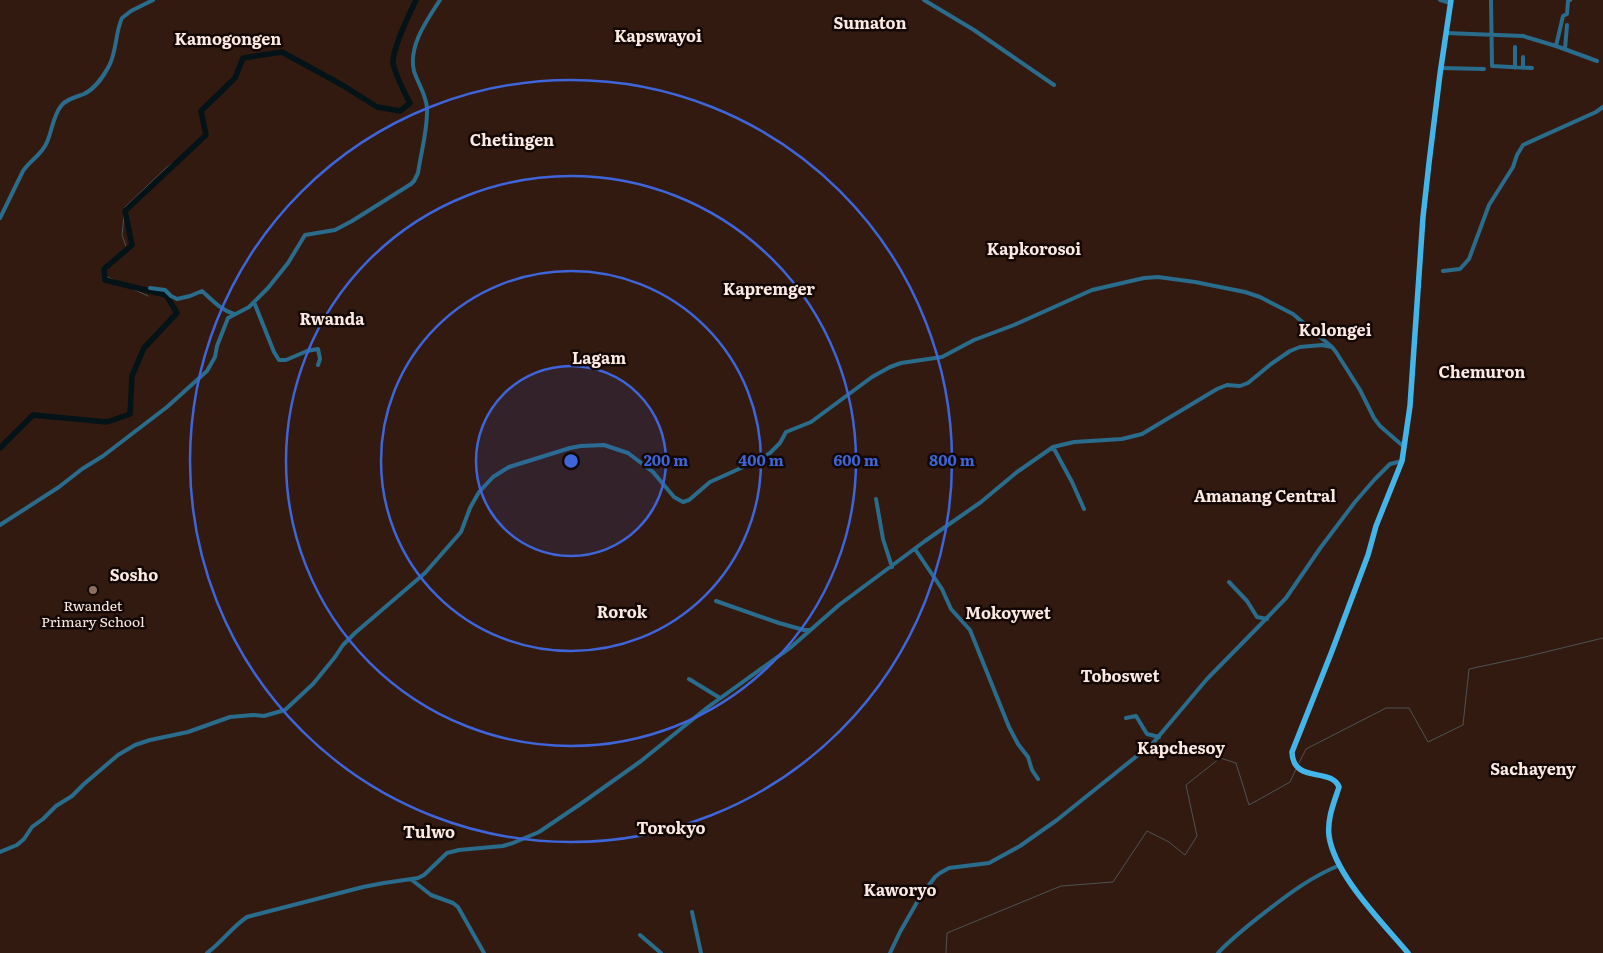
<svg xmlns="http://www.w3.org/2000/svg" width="1603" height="953" font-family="Literata,serif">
  <rect width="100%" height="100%" fill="#321a10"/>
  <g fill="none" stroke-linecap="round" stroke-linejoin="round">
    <!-- stream -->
    <path stroke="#4d5354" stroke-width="1" d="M 148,296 L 103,275 L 107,269 L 127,249 L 122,235 L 125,207 L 166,168 L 191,150
      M 1299,763 L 1306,749 L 1386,708 L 1409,708 L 1428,742 L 1463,725 L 1469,669 L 1525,657 L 1603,638
      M 946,953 L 947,933 L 1061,886 L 1113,882 L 1147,831 L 1169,842 L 1185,855 L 1197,836 L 1186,785 L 1220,758 L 1236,763 L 1249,805 L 1290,782 L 1296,769"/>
    <!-- river -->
    <path stroke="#031317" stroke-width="5.5" d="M 0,448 L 33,415 L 107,422 L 130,414 L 132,376 L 144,348 L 177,313 L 166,295 L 105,280 L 104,269 L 132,245 L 125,211 L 206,135 L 201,111 L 235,78 L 243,58 L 282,52 L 344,86 L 377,107 L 400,111 L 410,103 C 403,90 396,77 393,63 C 392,50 410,12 416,0"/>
    <!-- minor -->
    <path stroke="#2a6c8c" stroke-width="4" d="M 924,0 L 974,30 L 1054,85
      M 1440,0 L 1451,3
      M 1491,0 L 1492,66 L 1532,68
      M 1446,33 L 1523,36 L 1556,46 L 1563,16 L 1567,14 L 1568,1 L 1570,0
      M 1556,46 L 1597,61
      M 1565,49 L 1567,25
      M 1441,68 L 1484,69
      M 1515,68 L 1515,47
      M 1523,68 L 1523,57
      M 0,218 L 23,171 C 30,160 42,155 47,142 C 52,131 53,116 61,106 C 66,99 76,97 84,94 C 96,88 103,77 109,66 C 117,51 115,33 122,18 L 131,11 L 153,0
      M 1443,271 L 1460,269 L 1469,259 L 1489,205 L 1513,167 L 1517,155 L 1523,145 L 1596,112 L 1603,107
      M 150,288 L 165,290 L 171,296 L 177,299 L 190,296 L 202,291 C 212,300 221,310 234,314
      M 254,302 L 274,352 L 279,360 L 286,360 L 307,351 L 318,349 L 320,359 L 318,365
      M 1053,447 L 1072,482 L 1084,509
      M 876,499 L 883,539 L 892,567
      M 0,525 L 59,487 L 82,469 L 103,456 L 167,407 L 207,371 L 215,357 L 217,346 L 228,318 L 249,307 L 268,288 L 288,263 L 305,235 L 335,230 L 352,221 L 411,184 L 414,181 L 418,173 C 421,152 428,129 427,108 C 426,94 418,84 414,71 C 408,46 427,20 440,0
      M 915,549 L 942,589 L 951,609 L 970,630 L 1009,727 L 1018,744 L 1028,757 L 1032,770 L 1038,779
      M 1229,582 L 1247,601 L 1257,617 L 1267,619
      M 716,601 L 779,623 L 804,630 L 810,630
      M 689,679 L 720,698
      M 1126,718 L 1136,716 L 1147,734 L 1159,737
      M 0,852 L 17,845 L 24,839 L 32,827 L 43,819 L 56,806 L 72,796 L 84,784 L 118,755 L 135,745 L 150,740 L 188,732 L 230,717 L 253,715 L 264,716 L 285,710 L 313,684 L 335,657 L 343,645 L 355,633 L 425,573 L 461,532 L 470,508 L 479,492 L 493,477 L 509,467 L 570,448 L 581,446 L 604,445 L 628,453 L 653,472 L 674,497 L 683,502 L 689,500 L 710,482 L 761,459 L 770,453 L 780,443 L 786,432 L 811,422 L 872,377 L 890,367 L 901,363 L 942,357 L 974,340 L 1014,325 L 1092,290 L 1144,278 L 1158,277 L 1195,282 L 1245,292 L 1260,297 L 1293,314 L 1332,347
      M 412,880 L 431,895 L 453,903 L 458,907 L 484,953
      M 692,912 L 701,953
      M 640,935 L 661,953
      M 207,953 C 222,942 232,927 247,917 L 363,887 L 384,883 L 418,878 L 424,875 L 447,853 L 459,850 L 503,846 L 513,843 L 539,832 L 579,805 L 641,761 L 708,707 L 790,648 L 839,605 L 925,541 L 981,502 L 1017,472 L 1053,447 L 1074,442 L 1122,439 L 1142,434 L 1217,389 L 1227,385 L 1240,386 L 1248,383 L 1271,364 L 1290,351 L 1300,347 L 1322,345 L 1332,347 L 1336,352 L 1360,390 L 1374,418 L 1380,426 L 1403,446
      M 890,953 L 900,932 L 920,897 L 935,877 L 940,873 L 949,868 L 989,863 L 1020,846 L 1057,820 L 1153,743 L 1207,679 L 1261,624 L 1286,598 L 1321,547 L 1355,502 L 1375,479 L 1390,464 L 1402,461
      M 1218,953 C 1233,937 1250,924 1268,910 C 1291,892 1313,876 1340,865"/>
    <!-- primary -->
    <path stroke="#44b5e9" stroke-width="5.5" d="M 1408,953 C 1383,923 1335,876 1329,836 C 1327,818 1334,803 1339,787 C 1331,767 1293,784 1292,752 L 1332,651 L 1368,555 L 1376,526 L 1402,461 L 1410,406 L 1423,217 L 1429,163 L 1440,74 L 1451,0"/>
  </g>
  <!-- distance rings -->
  <circle cx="571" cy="461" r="95" fill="#3e65da" fill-opacity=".12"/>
  <g fill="none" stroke="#3e65da" stroke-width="2.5">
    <circle cx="571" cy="461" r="95"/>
    <circle cx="571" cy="461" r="190"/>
    <circle cx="571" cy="461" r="285"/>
    <circle cx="571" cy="461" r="381"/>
  </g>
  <!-- markers -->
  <circle fill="#8d6e63" stroke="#130805" stroke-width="2" cx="93" cy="590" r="5"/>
  <g text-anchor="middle" stroke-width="5" stroke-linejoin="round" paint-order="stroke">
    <!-- poi labels -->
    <g font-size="14" fill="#fbe9e2" stroke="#130805">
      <text x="93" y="611">Rwandet<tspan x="93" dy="16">Primary School</tspan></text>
    </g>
    <!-- quarter labels -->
    <g font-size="16" font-weight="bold" fill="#fbe9e2" stroke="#130805">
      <text x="870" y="29">Sumaton</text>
      <text x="658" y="42">Kapswayoi</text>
      <text x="228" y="45">Kamogongen</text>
      <text x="512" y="146">Chetingen</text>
      <text x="1034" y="255">Kapkorosoi</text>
      <text x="769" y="295">Kapremger</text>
      <text x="332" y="325">Rwanda</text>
      <text x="1335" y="336">Kolongei</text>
      <text x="599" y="364">Lagam</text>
      <text x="1482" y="378">Chemuron</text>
      <text x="1265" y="502">Amanang Central</text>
      <text x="134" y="581">Sosho</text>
      <text x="622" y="618">Rorok</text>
      <text x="1008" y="619">Mokoywet</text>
      <text x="1120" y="682">Toboswet</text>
      <text x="1181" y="754">Kapchesoy</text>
      <text x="1533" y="775">Sachayeny</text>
      <text x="671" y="834">Torokyo</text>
      <text x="429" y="838">Tulwo</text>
      <text x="900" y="896">Kaworyo</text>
    </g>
  </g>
  <circle cx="571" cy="461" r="8" fill="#3e65da" stroke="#130805" stroke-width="2.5"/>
  <g font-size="15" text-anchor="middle" font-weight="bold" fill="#3e65da" stroke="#130805" stroke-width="5" stroke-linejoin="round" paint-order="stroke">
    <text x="666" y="466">200 m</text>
    <text x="761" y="466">400 m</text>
    <text x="856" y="466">600 m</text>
    <text x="952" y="466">800 m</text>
  </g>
</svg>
